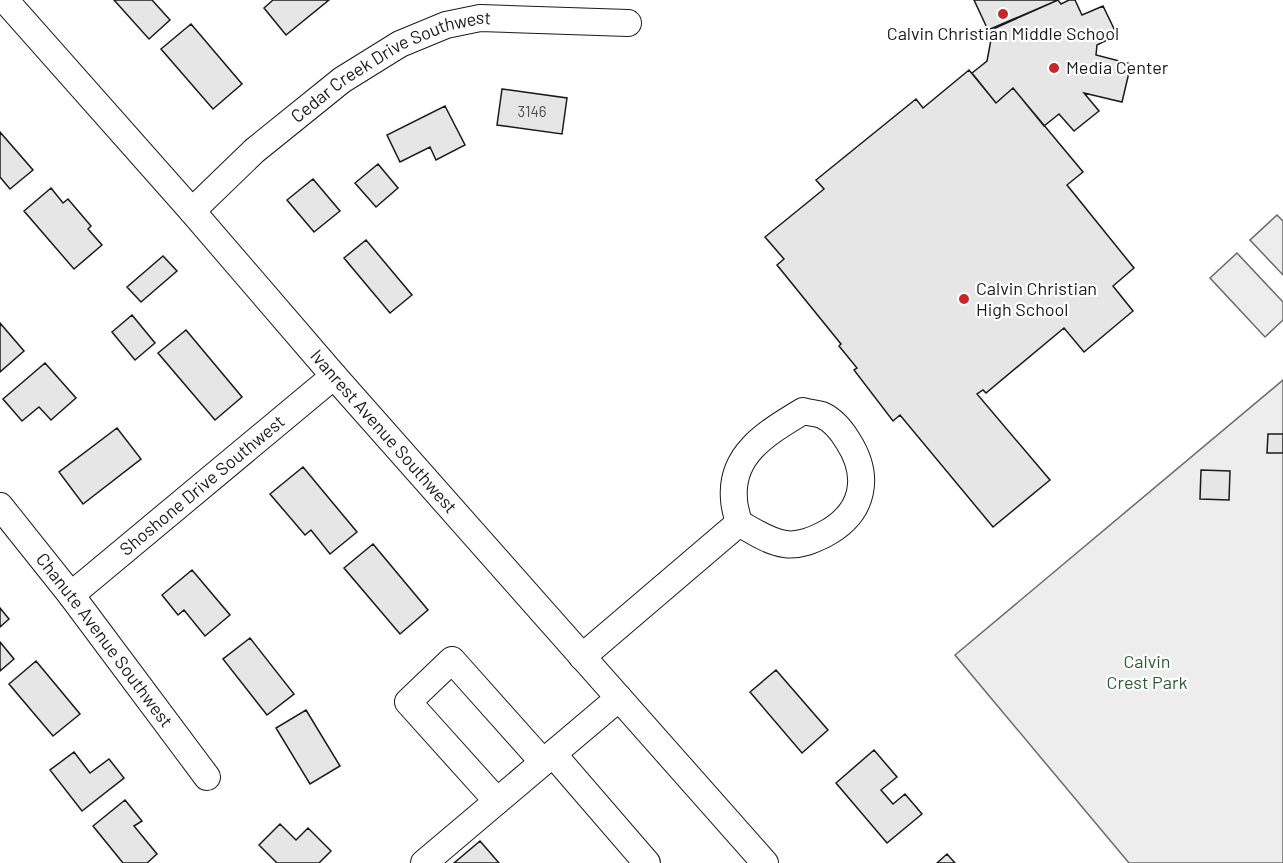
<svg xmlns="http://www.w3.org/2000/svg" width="1283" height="863" font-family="Barlow,sans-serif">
  <rect width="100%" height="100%" fill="#fff"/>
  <!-- built -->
  <path fill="#ededed" stroke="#6a6a6a" stroke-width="1.5" d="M 1277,215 L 1283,221 L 1283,275 L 1250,240 Z
    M 1237,253 L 1283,302 L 1283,320 L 1265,337 L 1210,278 Z
    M 1283,380 L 1283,863 L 1129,863 L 955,655 Z"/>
  <!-- building -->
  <path fill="#e6e6e6" stroke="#1a1a1a" stroke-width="1.5" d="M 114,0 L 152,0 L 170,20 L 149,39 Z
    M 273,0 L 329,0 L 286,35 L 264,8 Z
    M 974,0 L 1058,0 L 988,30 Z
    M 1058,0 L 1061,4 L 1069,0 L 1075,0 L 1082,15 L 1103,6 L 1117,35 L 1097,45 L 1096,55 L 1131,64 L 1122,102 L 1084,93 L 1099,111 L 1074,131 L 1059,114 L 1044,126 L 1013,88 L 996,103 L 972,73 L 987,61 L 993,29 Z
    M 191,24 L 242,84 L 213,109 L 161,49 Z
    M 969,70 L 996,103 L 1013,88 L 1083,172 L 1067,185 L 1134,268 L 1113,286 L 1133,311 L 1084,352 L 1064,328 L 986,393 L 983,390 L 977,394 L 1050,480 L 993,527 L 900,415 L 893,421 L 854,370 L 857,368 L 839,346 L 841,344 L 777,265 L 784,259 L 765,237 L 824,189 L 816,180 L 916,99 L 923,108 Z
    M 502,89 L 567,98 L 562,134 L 497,125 Z
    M 445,106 L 465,145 L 436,160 L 430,147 L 400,162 L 387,135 Z
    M 0,132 L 33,170 L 10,189 L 0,177 Z
    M 378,164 L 398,188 L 376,207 L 355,183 Z
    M 313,179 L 340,211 L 314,232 L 287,200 Z
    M 51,188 L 63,203 L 68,199 L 91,226 L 88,229 L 102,245 L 74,269 L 24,211 Z
    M 366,240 L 412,295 L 390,313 L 344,258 Z
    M 163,256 L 177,271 L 141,302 L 127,287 Z
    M 132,315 L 155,343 L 135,360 L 112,332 Z
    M 0,323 L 24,351 L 0,372 Z
    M 186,330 L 242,397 L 215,420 L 158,353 Z
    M 45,363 L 76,398 L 51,420 L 39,407 L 22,421 L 3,399 Z
    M 117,428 L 141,459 L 83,504 L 59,472 Z
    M 1268,434 L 1283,434 L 1283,453 L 1267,453 Z
    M 303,467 L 357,532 L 330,554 L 311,530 L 305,535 L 270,494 Z
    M 1201,470 L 1230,471 L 1229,500 L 1200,499 Z
    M 373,544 L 428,610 L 400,634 L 344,568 Z
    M 192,570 L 230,615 L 205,636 L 184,610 L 178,615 L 162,595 Z
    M 0,608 L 9,619 L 0,627 Z
    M 250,638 L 294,694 L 267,715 L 223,659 Z
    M 0,642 L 14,659 L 0,671 Z
    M 36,661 L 80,714 L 53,736 L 9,684 Z
    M 776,670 L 828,730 L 802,753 L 750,692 Z
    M 306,710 L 340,766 L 310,784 L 276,728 Z
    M 874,750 L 897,777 L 881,790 L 893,804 L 905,794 L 922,814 L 887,843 L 836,783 Z
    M 74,752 L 90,773 L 109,759 L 124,778 L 82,811 L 50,770 Z
    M 125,800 L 142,821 L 134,826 L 157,854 L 147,863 L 123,863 L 93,826 Z
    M 280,824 L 296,840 L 308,828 L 331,851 L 319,863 L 277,863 L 259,845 Z
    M 480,841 L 499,863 L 454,863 Z
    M 947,854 L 955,863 L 937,863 Z"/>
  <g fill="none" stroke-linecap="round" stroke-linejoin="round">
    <defs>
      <g id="minor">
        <path id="s1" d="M 5,0 L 192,211 L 334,376 L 765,863"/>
        <path id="s2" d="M 192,211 L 254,151 L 342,80 L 400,44 L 446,25 L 480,18 L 628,23"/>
        <path d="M 803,411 C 809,413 816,413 822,415 C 833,420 842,431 848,441 C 871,477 864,513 825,534 C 813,540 800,546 785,544 C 769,542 753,531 739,523 C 737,515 734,507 734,499 C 730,453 769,432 803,411 Z"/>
        <path id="s3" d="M 0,506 L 71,595 L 207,777"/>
        <path id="s4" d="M 71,595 L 334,376"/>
        <path d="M 582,657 L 739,523"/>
        <path d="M 553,754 L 647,863"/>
        <path d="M 497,801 L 408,702 L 452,660 L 543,762"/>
        <path d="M 424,863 L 619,698"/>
      </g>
    </defs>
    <!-- minor casing -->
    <use href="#minor" stroke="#1a1a1a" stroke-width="28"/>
    <!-- minor -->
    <use href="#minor" stroke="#fff" stroke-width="26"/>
  </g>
  <!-- markers -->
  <g fill="#c62828" stroke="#fff" stroke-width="2">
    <circle cx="1003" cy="14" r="6"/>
    <circle cx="1054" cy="68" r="6"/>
    <circle cx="964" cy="299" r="6"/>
  </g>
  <g text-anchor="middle" stroke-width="4.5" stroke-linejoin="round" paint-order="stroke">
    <!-- number labels -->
    <g font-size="15" fill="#4d4d4d">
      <text x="532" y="117">3146</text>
    </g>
    <!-- poi labels -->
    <g font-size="18" fill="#1a1a1a" stroke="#fff" text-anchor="start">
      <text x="1003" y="40" text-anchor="middle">Calvin Christian Middle School</text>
      <text x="1066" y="74">Media Center</text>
      <text x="976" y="295">Calvin Christian<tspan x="976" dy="21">High School</tspan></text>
    </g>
    <!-- street labels -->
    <g font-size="18" fill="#1a1a1a" stroke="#fff">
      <text dy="6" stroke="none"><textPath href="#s2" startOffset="250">Cedar Creek Drive Southwest</textPath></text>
      <text dy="6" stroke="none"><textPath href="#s1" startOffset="574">Ivanrest Avenue Southwest</textPath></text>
      <text dy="6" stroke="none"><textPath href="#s4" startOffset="171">Shoshone Drive Southwest</textPath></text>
      <text dy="6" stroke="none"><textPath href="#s3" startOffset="170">Chanute Avenue Southwest</textPath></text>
    </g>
    <!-- park labels -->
    <g font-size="18" fill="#2b5a34" stroke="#fff">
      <text x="1147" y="668">Calvin<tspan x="1147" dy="21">Crest Park</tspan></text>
    </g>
  </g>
</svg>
